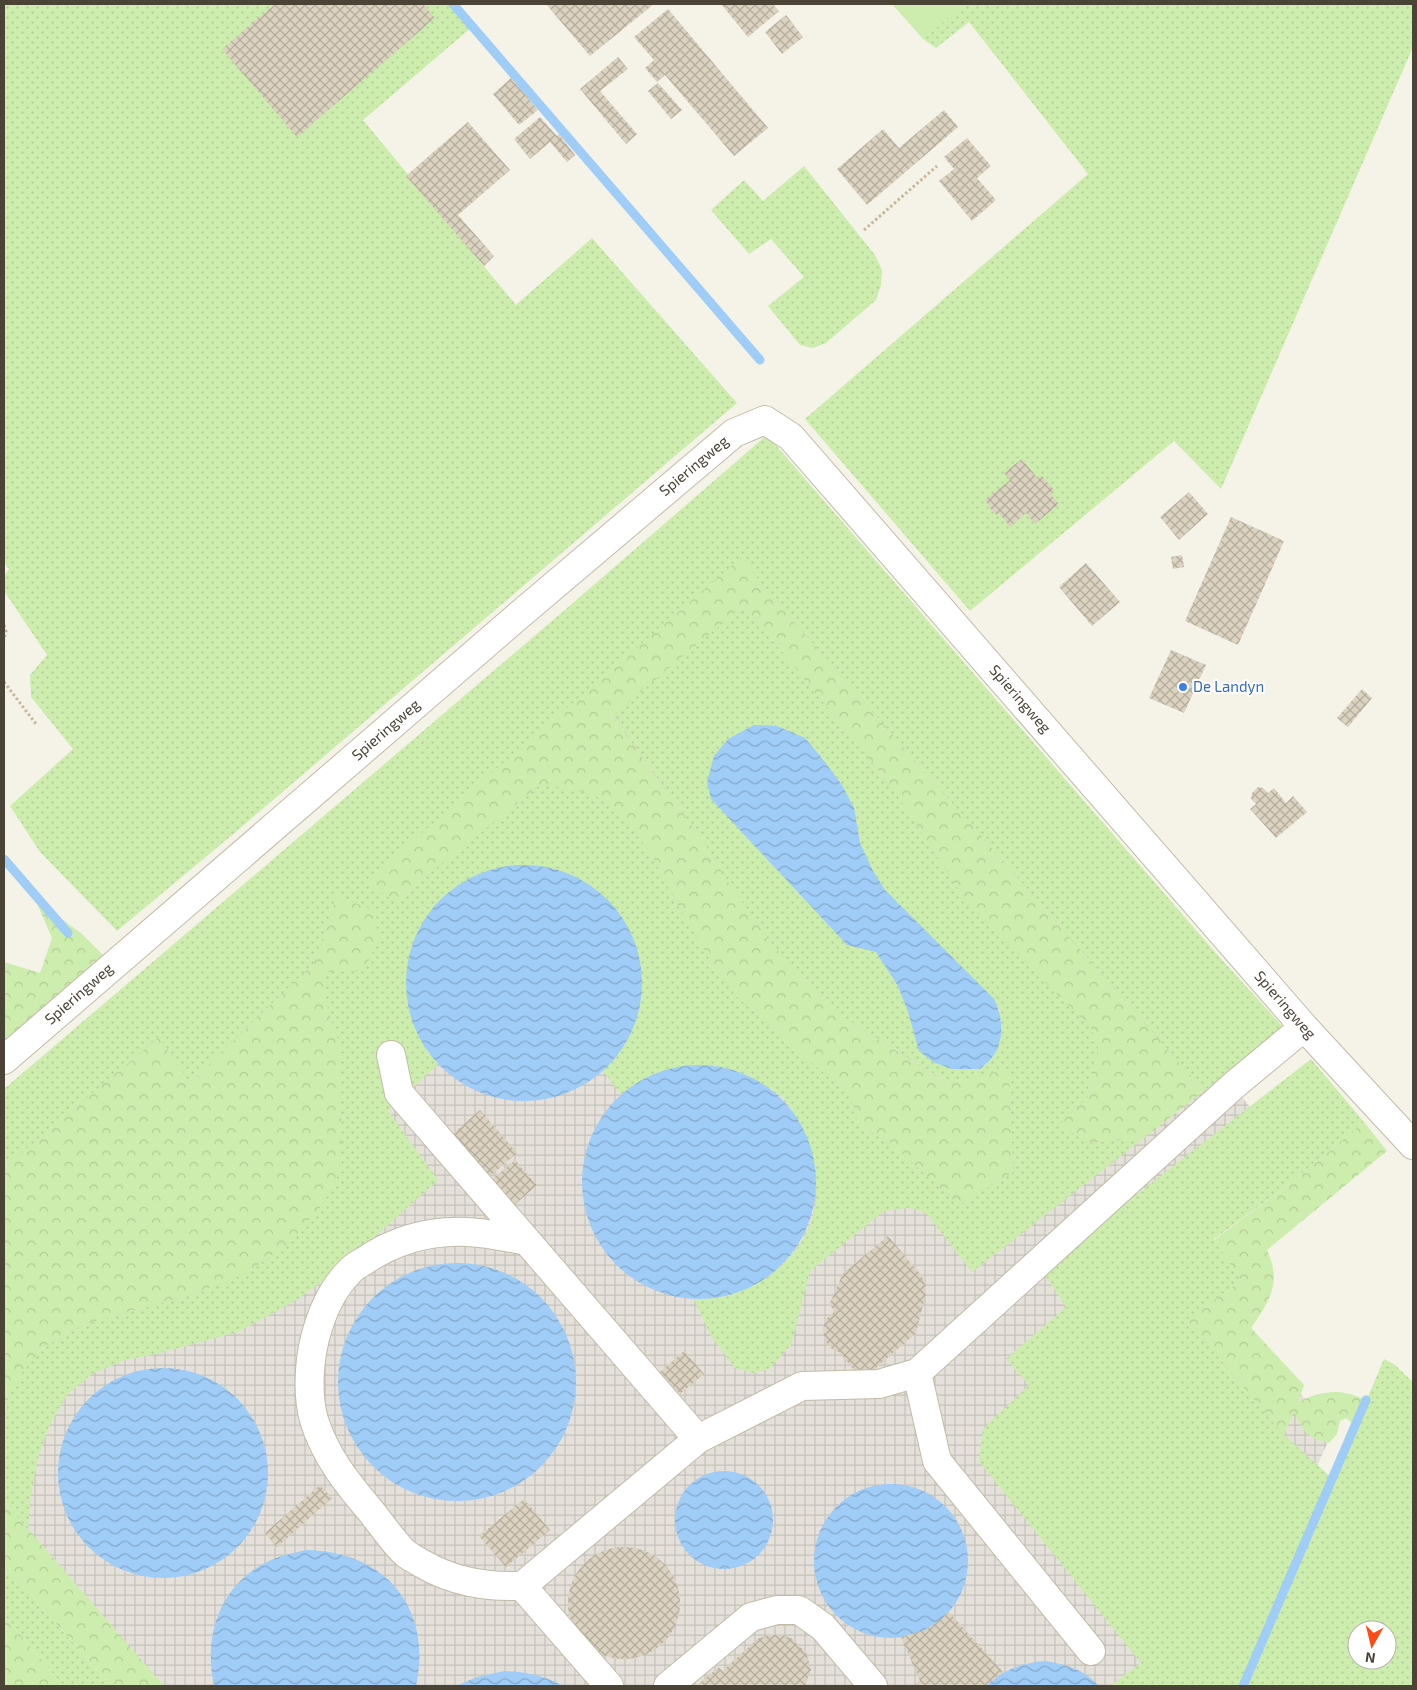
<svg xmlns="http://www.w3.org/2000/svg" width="1417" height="1690" font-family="'Exo 2',sans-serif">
  <defs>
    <pattern id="industrial-grid" width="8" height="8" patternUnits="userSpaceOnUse" patternTransform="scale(1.25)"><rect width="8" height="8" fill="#e5e1da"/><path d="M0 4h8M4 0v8" fill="none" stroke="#c6c2bc"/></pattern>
    <pattern id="grass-dots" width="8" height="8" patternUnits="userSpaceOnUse" patternTransform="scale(1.25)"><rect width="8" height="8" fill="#ccedad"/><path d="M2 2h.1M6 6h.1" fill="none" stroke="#b1cc95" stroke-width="1.8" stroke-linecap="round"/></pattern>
    <pattern id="forest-crowns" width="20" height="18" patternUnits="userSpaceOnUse" patternTransform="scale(1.25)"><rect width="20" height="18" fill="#ccedad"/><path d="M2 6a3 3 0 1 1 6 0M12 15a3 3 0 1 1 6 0" fill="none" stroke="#b1cc95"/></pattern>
    <pattern id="water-waves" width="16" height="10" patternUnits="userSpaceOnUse" patternTransform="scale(1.25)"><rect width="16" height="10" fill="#9fcdf7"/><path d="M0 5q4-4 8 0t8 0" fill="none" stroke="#84a8c9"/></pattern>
    <pattern id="building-cross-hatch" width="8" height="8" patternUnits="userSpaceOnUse" patternTransform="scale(1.25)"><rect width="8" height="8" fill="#dbd2bf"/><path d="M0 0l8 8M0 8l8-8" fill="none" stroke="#b4ac9c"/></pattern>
  </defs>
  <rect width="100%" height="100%" fill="#f5f2e8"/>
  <!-- industrial -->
  <path fill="url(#industrial-grid)" d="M 750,502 L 1289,1154 L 1179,1242 L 1332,1433 L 1218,1686 L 146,1686 L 4,1520 L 4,1128 Z"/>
  <!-- grass -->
  <path fill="url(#grass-dots)" fill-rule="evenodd" d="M 4,4 L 453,4 L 472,27 L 363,120 L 516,305 L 592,238 L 737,403 L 238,830 L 117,931 L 40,852 L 10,806 L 73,749 L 31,697 L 30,675 L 47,655 L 4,591 L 4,576 L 9,569 L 4,563 Z
    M 964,4 L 1413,4 L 1413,47 L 1221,489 L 1174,441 L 970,611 L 805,419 L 1088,174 L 969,22 L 936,48 L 923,39 Z
    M 804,166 L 875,255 L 882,270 L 881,285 L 876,300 L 826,343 L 813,348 L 800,345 L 768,306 L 804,277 L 771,239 L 749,254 L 711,210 L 744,180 L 763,201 Z
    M 767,435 L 1221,959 L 1284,1028 L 1204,1091 L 764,588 L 742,557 L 395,901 L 541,784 L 594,794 L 623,817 L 650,852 L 679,907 L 713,965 L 737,997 L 825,1074 L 847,1088 L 860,1126 L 887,1140 L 959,1205 L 1013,1172 L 1009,1069 L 948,1083 L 840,1015 L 775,948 L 733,890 L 703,841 L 612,715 L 744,605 L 891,785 L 970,907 L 1091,1028 L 1098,1047 L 1096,1060 L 1088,1084 L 1089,1096 L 1061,1124 L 1087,1143 L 1144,1138 L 972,1272 L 927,1214 L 916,1209 L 907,1208 L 884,1211 L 810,1271 L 791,1345 L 769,1369 L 753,1373 L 735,1368 L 711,1336 L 694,1299 C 750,1302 812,1257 816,1197 C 816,1186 808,1162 805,1150 C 799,1124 795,1104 771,1089 C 764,1085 715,1082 703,1081 C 693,1080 658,1073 651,1076 C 640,1080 631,1088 622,1095 L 603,1071 L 618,1055 L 419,929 L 411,948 L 407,968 L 406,988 L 424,1047 L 438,1064 L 388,1111 L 438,1180 L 339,1269 L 298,1299 L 238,1332 L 152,1355 L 125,1360 L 92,1374 L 67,1395 L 49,1426 L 38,1458 L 31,1494 L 28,1530 L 4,1501 L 4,1421 L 9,1395 L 23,1370 L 45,1346 L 82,1325 L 192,1294 L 225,1283 L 252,1269 L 291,1242 L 342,1135 L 339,1089 L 339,1043 L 325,1000 L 325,971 L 337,896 L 314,963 L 190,1083 L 159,1037 L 4,1168 L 4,1089 L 559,615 ZM 754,725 L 777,726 L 821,757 L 842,785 L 854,808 L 860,843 L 873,872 L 885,890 L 994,999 L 1001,1012 L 908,1012 L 898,986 L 876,952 L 847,945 L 728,739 Z
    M 1311,1059 L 1364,1122 L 1288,1185 L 1214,1239 L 1241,1280 L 1188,1321 L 1284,1435 L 1333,1479 L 1384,1359 L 1395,1365 L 1413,1382 L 1413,1686 L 1110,1686 L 1141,1663 L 979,1461 L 983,1429 L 1029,1385 L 1006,1359 L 1066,1307 L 1041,1269 ZM 1357,1630 L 1387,1630 L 1387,1660 L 1357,1660 Z
    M 4,1564 L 111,1686 L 63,1686 L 4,1615 Z"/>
  <!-- forest -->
  <path fill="url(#forest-crowns)" d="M 742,557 L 764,588 L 1204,1091 L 1144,1138 L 1087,1143 L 1060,1124 L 1089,1096 L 1088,1084 L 1096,1060 L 1098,1047 L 1091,1028 L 970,907 L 891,785 L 744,605 L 612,716 L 703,841 L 733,890 L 775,948 L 840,1015 L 947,1083 L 1009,1069 L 1013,1172 L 959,1205 L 887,1140 L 860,1126 L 847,1088 L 825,1074 L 737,997 L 713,965 L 679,907 L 650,852 L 623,817 L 594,794 L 541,784 L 395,901 L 365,882 Z
    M 337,896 L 373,910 L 379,937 L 364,971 L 325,972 L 325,1000 L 339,1043 L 339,1089 L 342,1135 L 339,1173 L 322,1205 L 291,1242 L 252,1269 L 225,1283 L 192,1294 L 82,1325 L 45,1346 L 23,1371 L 9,1395 L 4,1421 L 4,1168 L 159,1037 L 190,1083 L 314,963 Z
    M 35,899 L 82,934 L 105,957 L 4,1042 L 4,962 L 40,973 L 52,938 Z
    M 1364,1122 L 1387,1151 L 1267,1250 C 1282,1283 1270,1300 1251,1328 L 1304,1385 L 1298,1402 C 1323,1390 1340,1388 1366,1400 L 1355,1426 L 1346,1418 L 1340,1421 L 1337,1434 L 1329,1443 C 1306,1438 1304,1432 1294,1412 L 1284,1435 L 1188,1321 L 1241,1280 L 1214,1240 L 1288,1185 Z
    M 4,1501 L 164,1686 L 111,1686 L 4,1564 Z
    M 4,1615 L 63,1686 L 4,1686 Z"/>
  <!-- garden -->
  <path fill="#ccedad" d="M 892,4 L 964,4 L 923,39 Z"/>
  <!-- water -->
  <path fill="url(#water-waves)" d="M 754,725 L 777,726 L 805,738 L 821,757 L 842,785 L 854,808 L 860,843 L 873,871 L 885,890 L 994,999 C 1001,1013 1004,1031 998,1047 C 995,1056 987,1063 980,1069 L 952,1069 L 933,1062 L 919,1051 L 908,1012 L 898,986 L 876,952 L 847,945 L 711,799 L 707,782 L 714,756 L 728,739 Z
    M406 983a118 118 0 1 1 236 0a118 118 0 1 1-236 0Z
    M582 1182a117 117 0 1 1 234 0a117 117 0 1 1-234 0Z
    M338 1382a119 119 0 1 1 238 0a119 119 0 1 1-238 0Z
    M58 1473a105 105 0 1 1 210 0a105 105 0 1 1-210 0Z
    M675 1520a49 49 0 1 1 98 0a49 49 0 1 1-98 0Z
    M814 1561a77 77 0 1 1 154 0a77 77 0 1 1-154 0Z
    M 306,1550 C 385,1551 433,1608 416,1686 L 214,1686 C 203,1635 220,1584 269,1561 C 281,1555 294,1553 306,1550 Z
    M 1045,1661 C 1066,1664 1085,1670 1099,1686 L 986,1686 C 1003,1670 1021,1663 1045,1661 Z
    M 504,1671 C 525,1672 545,1675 563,1686 L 456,1686 L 477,1677 Z"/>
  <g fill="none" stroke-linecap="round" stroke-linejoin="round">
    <!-- stream -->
    <path stroke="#9fcdf7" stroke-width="9" d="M 453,4 L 760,360
      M 4,859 L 68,933
      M 1243,1686 L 1366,1400"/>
  </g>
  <!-- building -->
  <path fill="url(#building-cross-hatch)" d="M 275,4 L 423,4 L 435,18 L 297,137 L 222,49 Z
    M 546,4 L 654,4 L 590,56 Z
    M 721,4 L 773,4 L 779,11 L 748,37 Z
    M 668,9 L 768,128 L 734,156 L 665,75 L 657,82 L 645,68 L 654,60 L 634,37 Z
    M 786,15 L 803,37 L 782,54 L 765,32 Z
    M 618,57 L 628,69 L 600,91 L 637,134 L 626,144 L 580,89 Z
    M 511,78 L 538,110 L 519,125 L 493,94 Z
    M 658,83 L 682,110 L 671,119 L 648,91 Z
    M 944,110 L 958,127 L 867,205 L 837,169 L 883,129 L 899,148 Z
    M 540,117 L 557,136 L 559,134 L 575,155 L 567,162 L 550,142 L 530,159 L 514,139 Z
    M 468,122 L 510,170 L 458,215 L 494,256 L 484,266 L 406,176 Z
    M 967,138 L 991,166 L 977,178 L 996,200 L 972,221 L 939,181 L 954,169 L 944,157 Z
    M 1022,459 L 1038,479 L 1042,476 L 1054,490 L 1050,494 L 1059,504 L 1035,524 L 1026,513 L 1010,527 L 999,513 L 997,515 L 992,511 L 985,500 L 1010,480 L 1004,473 Z
    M 1189,492 L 1208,514 L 1179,540 L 1160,517 Z
    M 1231,517 L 1284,541 L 1238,645 L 1185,621 Z
    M 1182,555 L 1184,567 L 1173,569 L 1171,557 Z
    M 1086,563 L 1120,602 L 1092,626 L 1059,587 Z
    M 1171,650 L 1206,665 L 1184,713 L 1149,698 Z
    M 1362,689 L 1372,698 L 1348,727 L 1337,718 Z
    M 1258,787 L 1263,788 L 1268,793 L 1274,788 L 1286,803 L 1293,796 L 1307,812 L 1276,838 L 1250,809 L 1256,804 L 1251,799 L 1252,793 Z
    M 480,1110 L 517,1153 L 487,1179 L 450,1136 Z
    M 515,1160 L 537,1185 L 511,1208 L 489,1182 Z
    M 888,1236 L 921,1275 L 925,1282 L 926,1293 L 916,1333 L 860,1382 L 859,1376 L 839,1352 L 832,1349 L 825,1341 L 823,1329 L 826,1319 L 835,1311 L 829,1305 L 841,1278 L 840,1276 Z
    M 684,1351 L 704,1374 L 680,1394 L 660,1372 Z
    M 320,1485 L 332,1498 L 277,1547 L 265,1533 Z
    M 524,1499 L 550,1530 L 506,1567 L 479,1536 Z
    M568 1603a56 56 0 1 1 112 0a56 56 0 1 1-112 0Z
    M 949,1612 L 1003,1672 L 986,1686 L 914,1686 L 920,1681 L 901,1637 L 925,1630 L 937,1622 Z
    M 770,1635 L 781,1635 L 791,1638 L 806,1652 L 811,1669 L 805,1686 L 696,1686 L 719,1667 L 722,1671 L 759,1638 Z"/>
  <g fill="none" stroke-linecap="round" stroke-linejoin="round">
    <defs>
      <path id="minor" d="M 391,1055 L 399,1093 L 698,1439
        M 4,1060 L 517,617 L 734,433 L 765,420 L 791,437 L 1304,1027 L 1413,1145
        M 917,1373 L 937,1461 L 1091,1651
        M 522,1586 C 486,1587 453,1582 421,1563 C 416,1560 410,1557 405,1553 C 393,1542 380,1522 369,1509 C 346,1482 325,1455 314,1420 C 307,1396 309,1362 315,1338 C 321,1315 332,1289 349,1272 C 353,1267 359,1264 364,1261 C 395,1240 431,1230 468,1232 C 488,1233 507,1237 527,1241
        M 609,1686 L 522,1586 L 698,1439 L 802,1386 L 879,1384 L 917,1373 L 1233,1086 L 1304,1027
        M 668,1686 L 751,1617 L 777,1610 L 799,1610 L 823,1627 L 873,1686"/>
    </defs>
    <!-- minor casing -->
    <use href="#minor" stroke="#c2bba9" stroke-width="30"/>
    <!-- path -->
    <path stroke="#c5b999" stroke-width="3" stroke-dasharray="2.5 2.5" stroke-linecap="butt" d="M 864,230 L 937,166
      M 4,625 L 6,631 L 4,640
      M 4,682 L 36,724"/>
    <!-- minor -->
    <use href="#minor" stroke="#fff" stroke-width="28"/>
  </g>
  <!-- markers -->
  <circle fill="#3f7fe0" stroke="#fff" stroke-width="2" cx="1183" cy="687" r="5"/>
  <g text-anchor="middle" stroke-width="4" stroke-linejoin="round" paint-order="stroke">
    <!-- street labels -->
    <g font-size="15" fill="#4a4336" stroke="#fff">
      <text transform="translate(694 466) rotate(-40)" y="5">Spieringweg</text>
      <text transform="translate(1020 699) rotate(49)" y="5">Spieringweg</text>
      <text transform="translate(386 730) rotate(-41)" y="5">Spieringweg</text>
      <text transform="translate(79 994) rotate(-41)" y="5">Spieringweg</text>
      <text transform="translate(1285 1005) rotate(49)" y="5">Spieringweg</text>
    </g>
    <!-- shop labels -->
    <g font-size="15" fill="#366cbe" stroke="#fff" text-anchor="start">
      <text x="1193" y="692">De Landyn</text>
    </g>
  </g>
  <!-- border -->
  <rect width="1417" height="1690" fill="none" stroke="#4a4336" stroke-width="10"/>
  <!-- north arrow -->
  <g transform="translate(1372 1645) rotate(188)"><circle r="24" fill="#ffffff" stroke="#b7b4af"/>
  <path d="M0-4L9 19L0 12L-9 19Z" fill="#ff4a15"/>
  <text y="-8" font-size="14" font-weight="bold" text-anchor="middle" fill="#4a4336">N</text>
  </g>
</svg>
